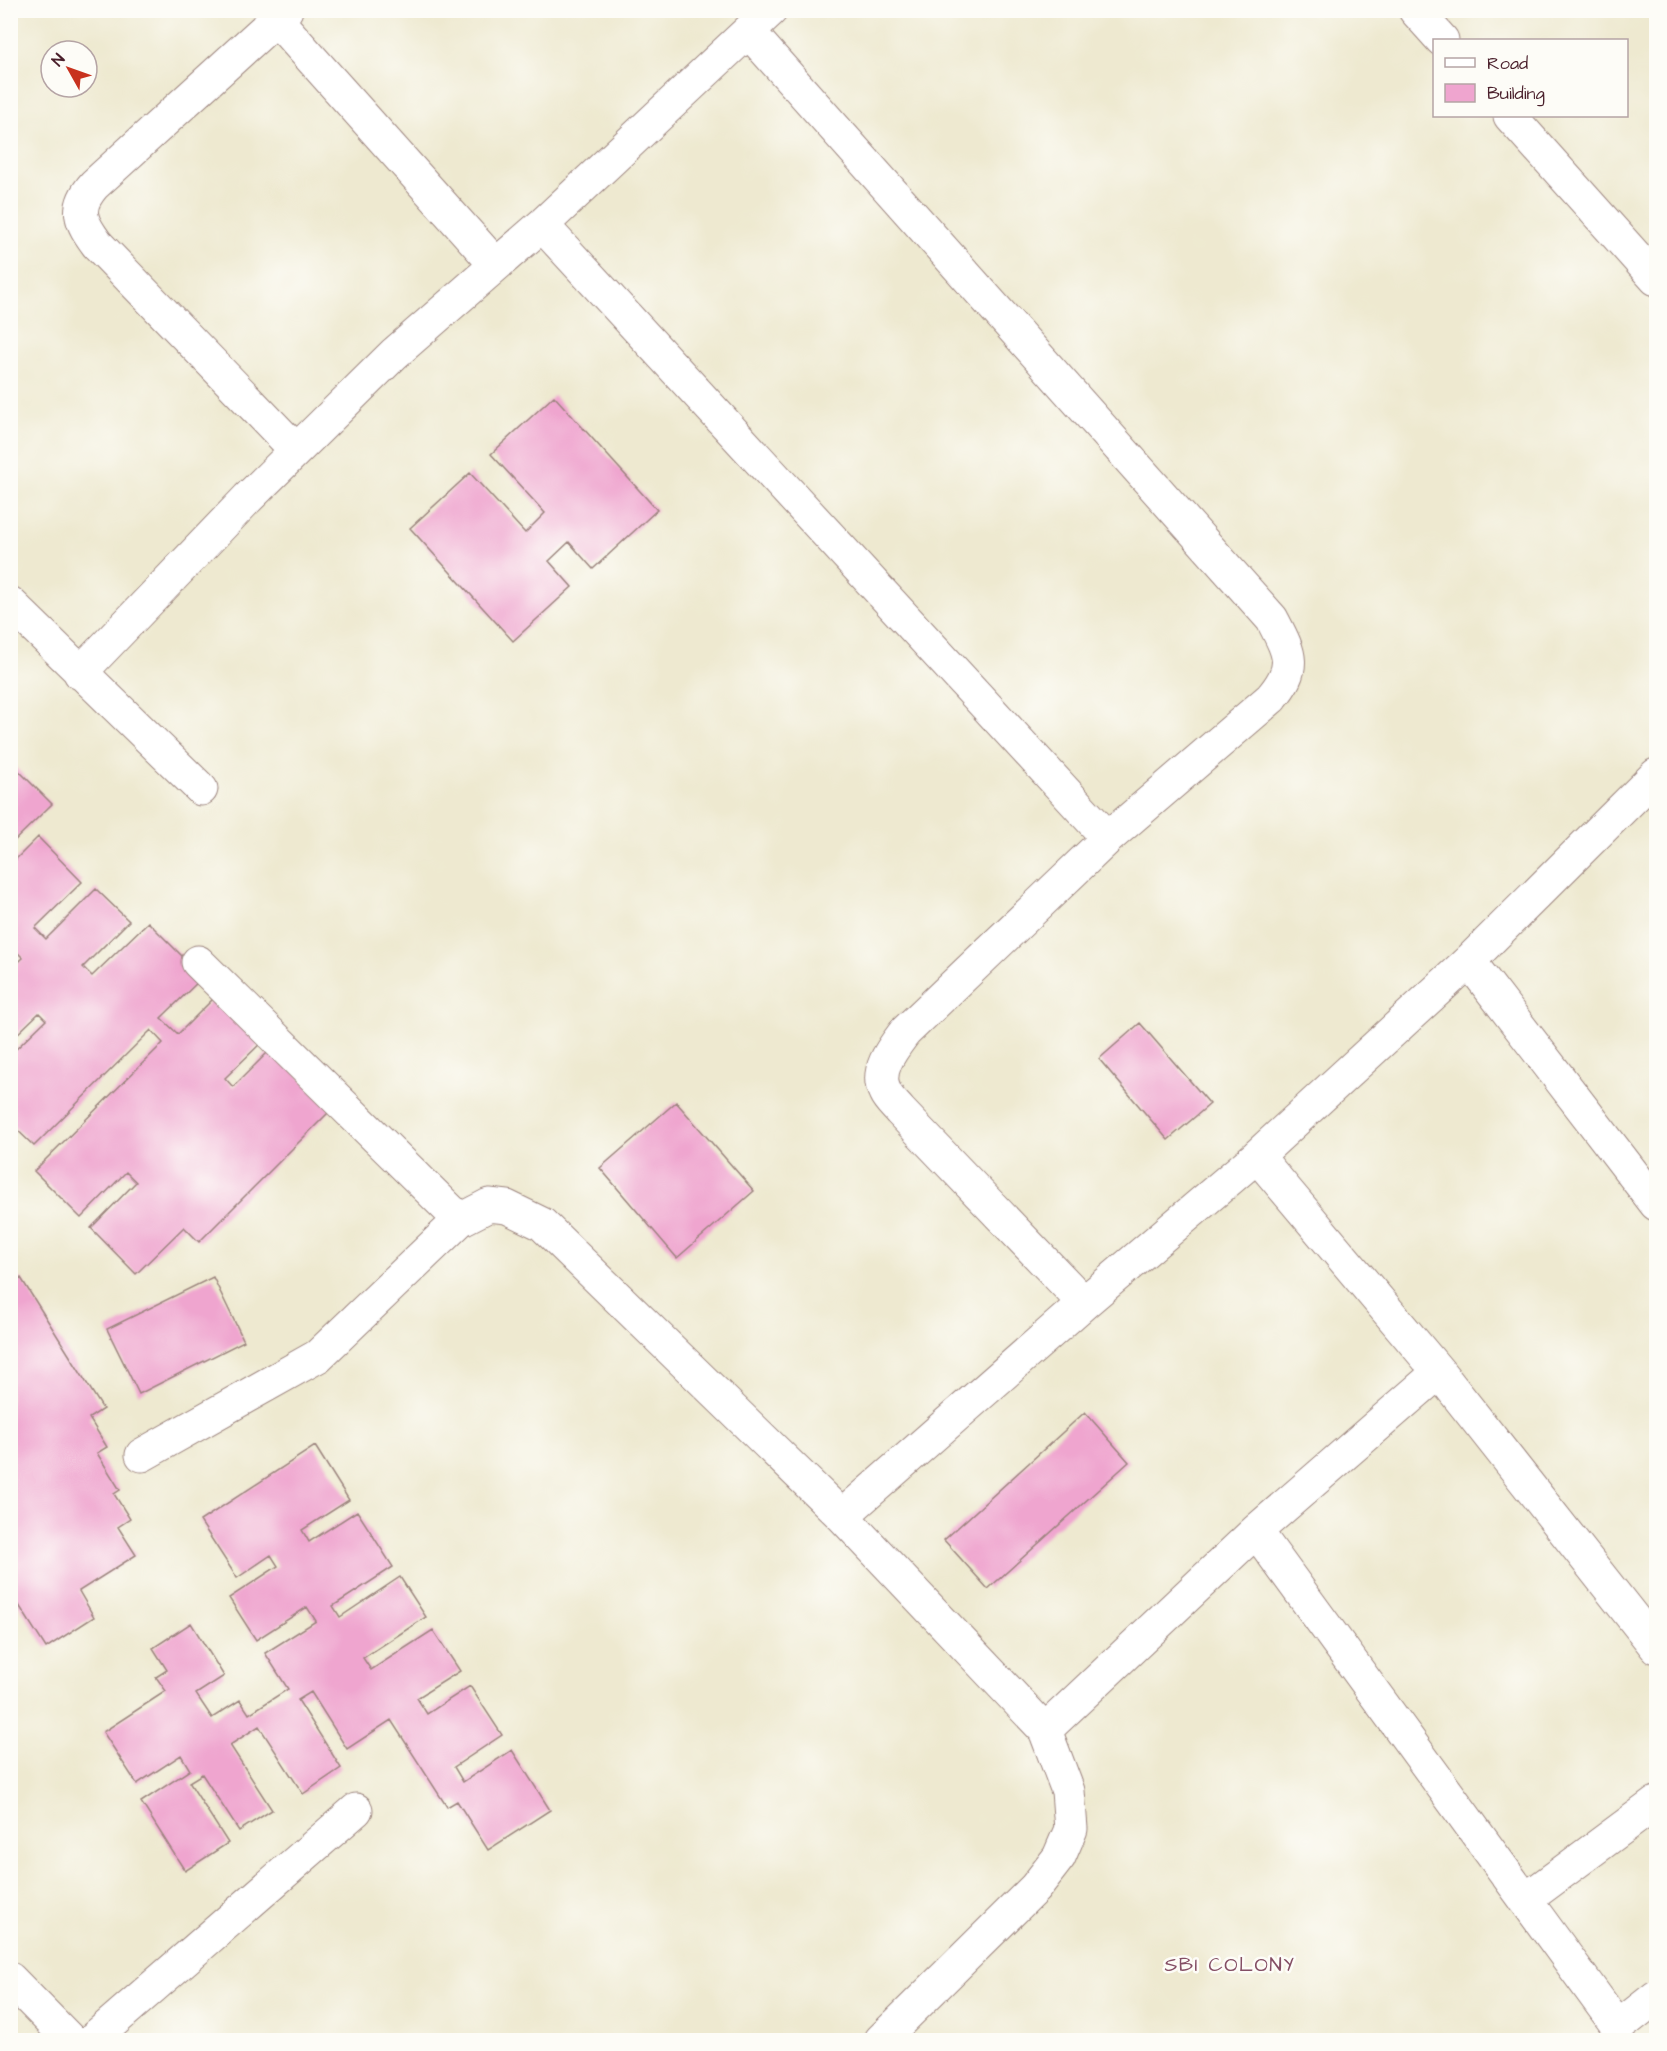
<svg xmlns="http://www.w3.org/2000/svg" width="1667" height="2051" font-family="'Architects Daughter',sans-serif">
  <rect width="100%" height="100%" fill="#fdfcf7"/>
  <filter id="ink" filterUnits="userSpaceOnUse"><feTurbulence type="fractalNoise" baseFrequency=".0167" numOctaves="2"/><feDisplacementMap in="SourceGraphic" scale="12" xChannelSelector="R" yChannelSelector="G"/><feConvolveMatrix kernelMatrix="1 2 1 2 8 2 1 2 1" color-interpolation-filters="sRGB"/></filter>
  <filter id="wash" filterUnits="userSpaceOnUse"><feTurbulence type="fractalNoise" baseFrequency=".008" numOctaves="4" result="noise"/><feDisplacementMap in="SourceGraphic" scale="24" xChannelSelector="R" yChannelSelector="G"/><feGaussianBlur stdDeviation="1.35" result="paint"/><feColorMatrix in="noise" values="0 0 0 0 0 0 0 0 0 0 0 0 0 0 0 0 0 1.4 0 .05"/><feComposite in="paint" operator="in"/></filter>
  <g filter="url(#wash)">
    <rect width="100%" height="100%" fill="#eee9d0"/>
    <g id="blocks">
      <!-- building -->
      <path fill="#efa5cf" d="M 554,396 L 657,510 L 593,569 L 569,542 L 549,561 L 572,587 L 513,641 L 410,528 L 470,473 L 525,533 L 545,513 L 491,454 Z
        M 10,762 L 52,804 L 10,845 Z
        M 38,837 L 82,882 L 35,928 L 46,939 L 96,889 L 129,921 L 83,967 L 92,976 L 148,922 L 203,977 L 161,1018 L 178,1034 L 218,994 L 264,1040 L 225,1078 L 233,1087 L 272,1048 L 332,1109 L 199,1242 L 184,1227 L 136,1274 L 91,1228 L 136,1182 L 126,1172 L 81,1218 L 34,1171 L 163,1043 L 151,1030 L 34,1146 L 10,1123 L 10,1055 L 46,1020 L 39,1013 L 10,1041 L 10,970 L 23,958 L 15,950 L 10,955 L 10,865 Z
        M 1140,1023 L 1210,1104 L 1168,1140 L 1099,1059 Z
        M 676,1102 L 754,1191 L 677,1258 L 600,1168 Z
        M 213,1277 L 244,1341 L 139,1394 L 107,1329 Z
        M 21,1278 L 103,1409 L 89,1418 L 107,1447 L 97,1453 L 120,1490 L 114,1494 L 130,1519 L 118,1527 L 136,1555 L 79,1591 L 94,1617 L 46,1648 L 10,1591 L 10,1284 Z
        M 1085,1412 L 1129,1462 L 988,1589 L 944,1540 Z
        M 315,1446 L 349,1500 L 302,1530 L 309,1542 L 357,1511 L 393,1567 L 333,1606 L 340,1617 L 400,1577 L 426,1617 L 363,1658 L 371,1670 L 433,1630 L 460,1671 L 417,1698 L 427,1714 L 470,1686 L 502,1735 L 454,1767 L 463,1782 L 512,1750 L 550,1810 L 488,1850 L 457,1801 L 447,1807 L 391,1720 L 347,1749 L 311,1692 L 298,1700 L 341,1768 L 303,1794 L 259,1726 L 230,1745 L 272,1810 L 239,1831 L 202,1774 L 189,1782 L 228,1843 L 185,1871 L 141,1802 L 190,1770 L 181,1755 L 137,1784 L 103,1732 L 166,1691 L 156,1677 L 167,1670 L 153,1648 L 191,1623 L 224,1676 L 196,1694 L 212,1718 L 240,1700 L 249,1714 L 288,1689 L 265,1653 L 316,1621 L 307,1607 L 256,1640 L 229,1598 L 278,1566 L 271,1555 L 237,1578 L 200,1521 Z"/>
    </g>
  </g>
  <g filter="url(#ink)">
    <use href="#blocks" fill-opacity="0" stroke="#9c847e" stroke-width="1.5"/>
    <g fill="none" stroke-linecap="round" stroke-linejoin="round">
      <defs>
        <path id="minor" d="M 286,10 L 94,185 C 74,208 80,221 97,244 L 296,450
          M 1415,10 L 1442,40
          M 276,19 L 496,265
          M 749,32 L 1272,619 C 1290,654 1298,666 1271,698 L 1108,838
          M 1510,116 L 1656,279
          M 542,225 L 771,10
          M 10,603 L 201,789
          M 80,673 L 248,498 L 394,354 L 542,225 L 1108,838 L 905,1032 C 893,1048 874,1071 885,1092 C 888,1099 895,1105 900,1111 L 1084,1303
          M 1469,961 L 1656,1204
          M 198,962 L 460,1220
          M 1257,1156 L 1439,1372 L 1256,1531 L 1618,2027 L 1656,1997
          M 1439,1372 L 1656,1647
          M 142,1455 L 318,1356 L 460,1220 L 489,1205 L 507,1207 L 542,1224 L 842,1516 L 1045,1730 L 1256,1531
          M 842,1516 L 1084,1303 L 1257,1156 L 1469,961 L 1656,775
          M 1525,1900 L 1656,1803
          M 10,1979 L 70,2040
          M 92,2040 L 356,1810
          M 881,2040 L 1035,1888 L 1059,1857 L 1071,1829 L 1068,1791 L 1045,1730"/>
      </defs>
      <!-- minor casing -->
      <use href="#minor" stroke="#9c847e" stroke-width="35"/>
      <!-- minor -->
      <use href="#minor" stroke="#fff" stroke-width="33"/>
    </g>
  </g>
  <g text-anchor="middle" stroke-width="5" stroke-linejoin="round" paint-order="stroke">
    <!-- neighbourhood labels -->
    <g font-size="20" letter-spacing="1.5" fill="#844e64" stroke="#fdfcf7">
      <text x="1230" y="1971">SBI COLONY</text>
    </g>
  </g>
  <!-- margin -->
  <rect width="1667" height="2051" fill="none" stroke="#fdfcf7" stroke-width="36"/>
  <!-- legend -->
  <rect x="1433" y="39" width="195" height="78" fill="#fdfcf7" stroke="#b5a4a5" stroke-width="1.5"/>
  <rect x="1445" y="58" width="30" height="9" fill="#ffffff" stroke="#b5a4a5" stroke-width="1.5"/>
  <text x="1487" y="69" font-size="18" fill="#4a1f2b">Road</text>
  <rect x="1445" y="84" width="30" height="18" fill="#efa5cf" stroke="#b5a4a5" stroke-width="1.5"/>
  <text x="1487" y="99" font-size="18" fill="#4a1f2b">Building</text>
  <!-- north arrow -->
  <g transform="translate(69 69) rotate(310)"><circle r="28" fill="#fdfcf7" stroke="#b5a4a5" stroke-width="1.5"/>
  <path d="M0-4.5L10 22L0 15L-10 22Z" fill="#c8321e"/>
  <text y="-9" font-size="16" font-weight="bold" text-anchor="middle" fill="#4a1f2b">N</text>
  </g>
</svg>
